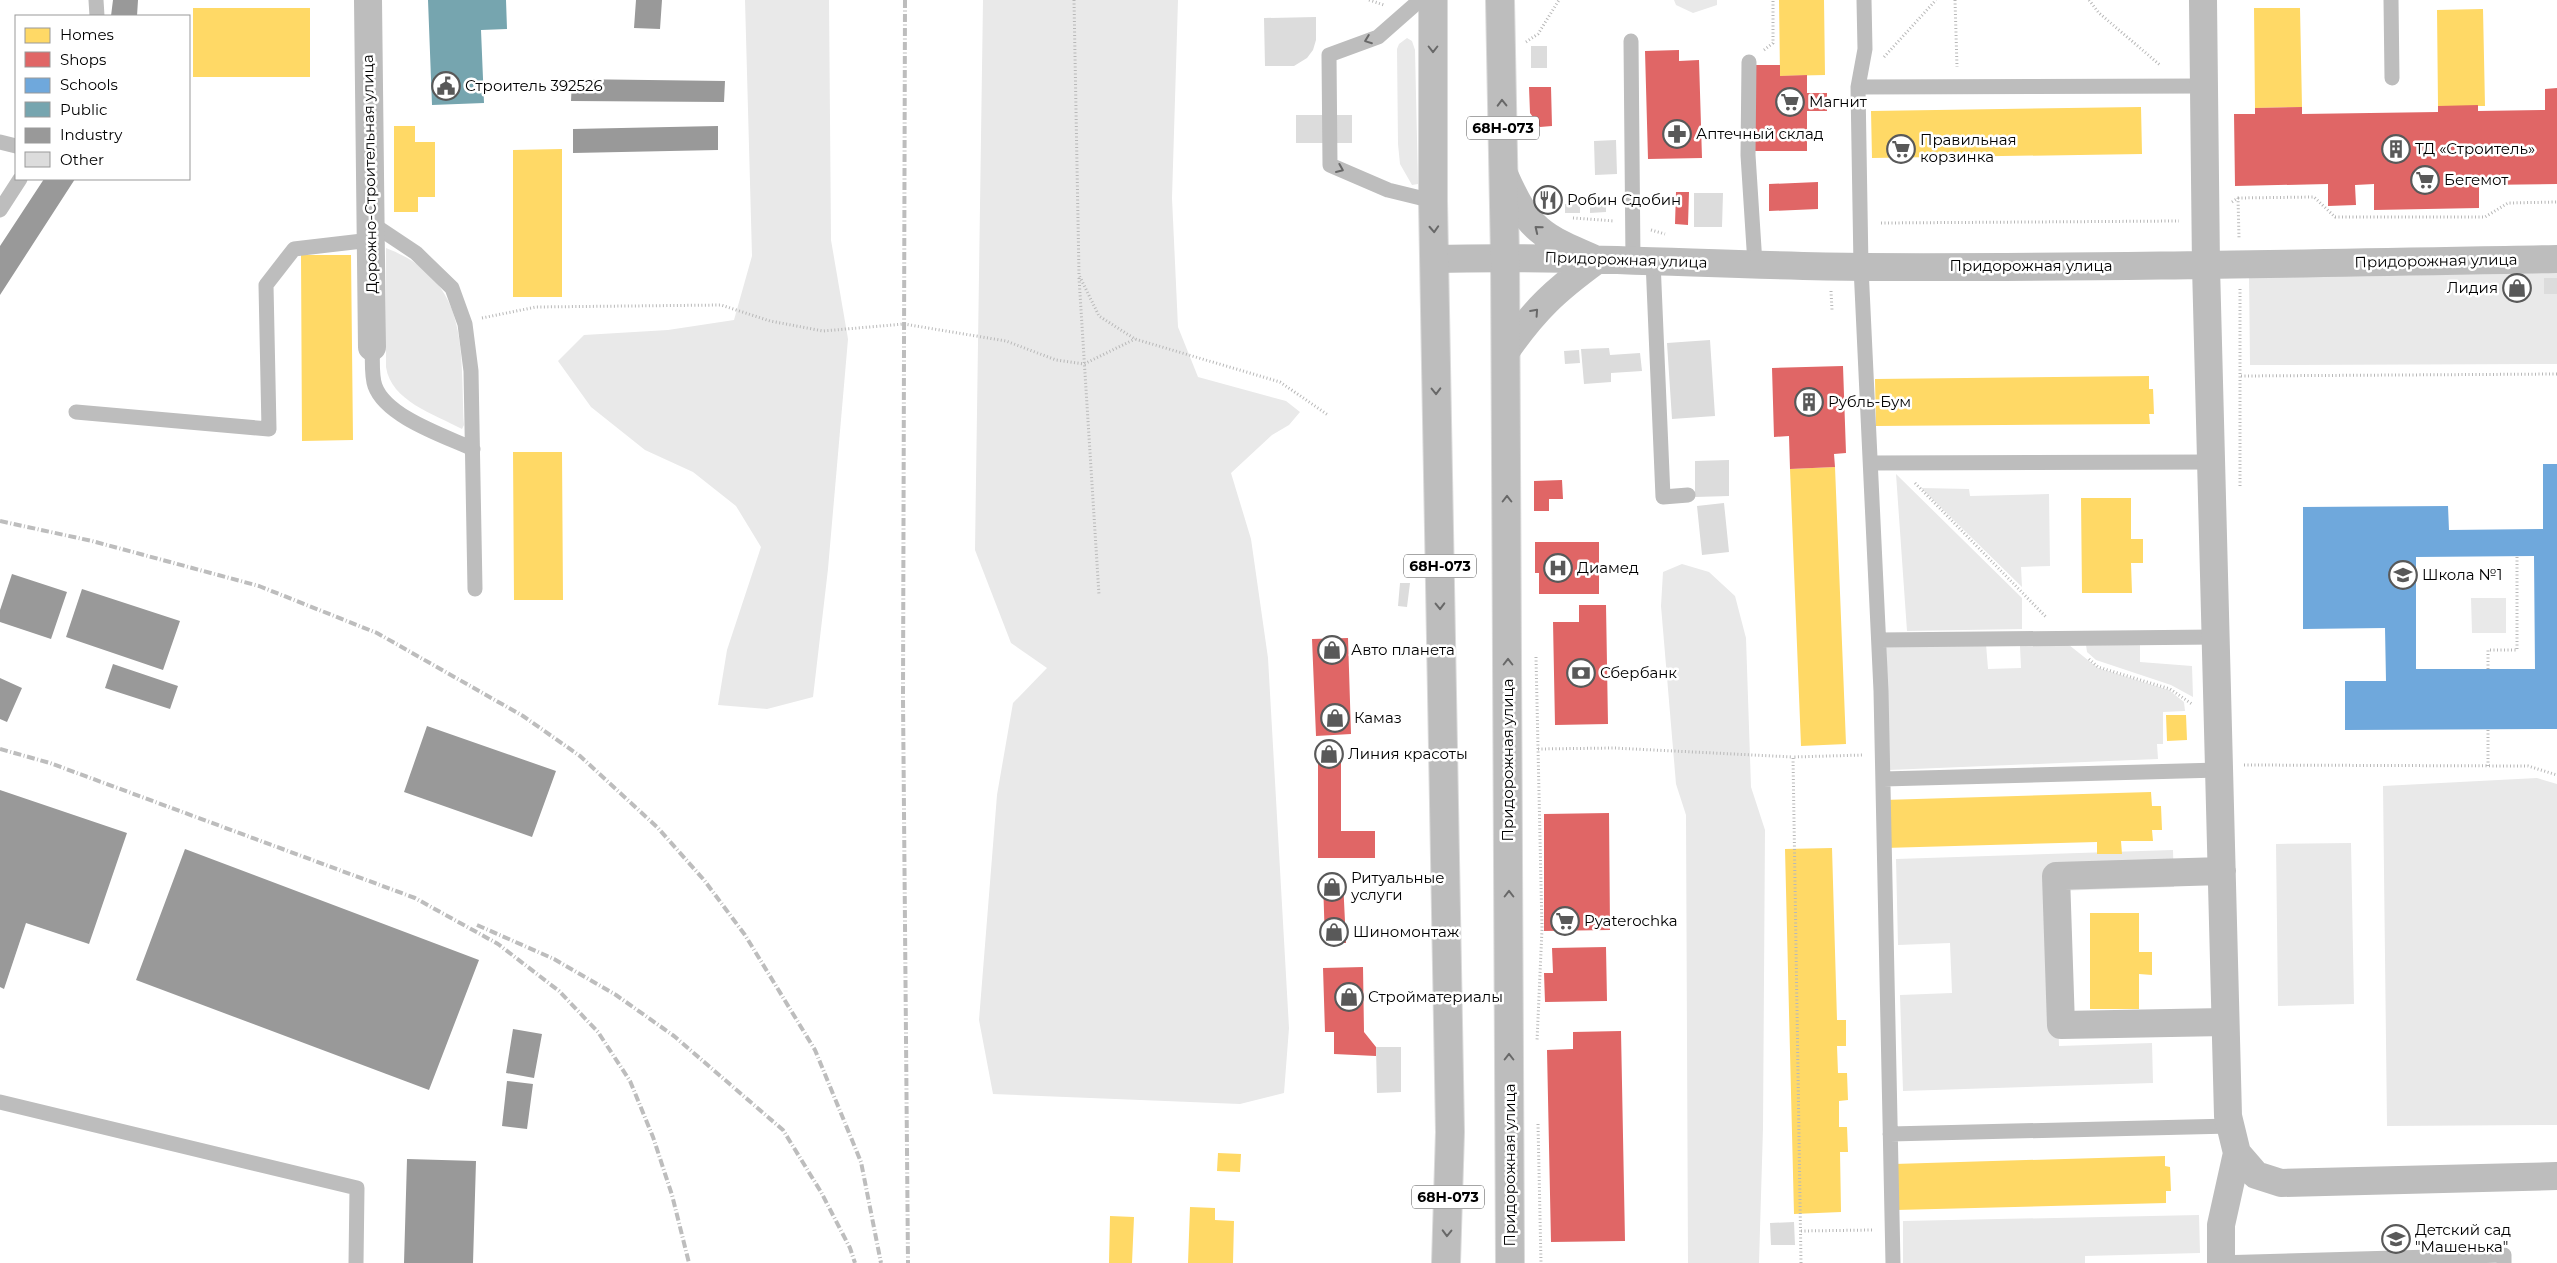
<svg xmlns="http://www.w3.org/2000/svg" width="2557" height="1263" font-family="Montserrat,sans-serif">
  <rect width="100%" height="100%" fill="#fff"/>
  <!-- green -->
  <path fill="#e9e9e9" d="M 745,0 L 829,0 L 831,240 L 848,339 L 828,569 L 813,697 L 767,709 L 718,705 L 727,650 L 761,547 L 736,506 L 693,472 L 645,450 L 591,407 L 558,361 L 584,335 L 668,330 L 734,320 L 752,256 Z
    M 983,0 L 1178,0 L 1172,198 L 1178,327 L 1198,377 L 1286,401 L 1300,412 L 1289,425 L 1272,435 L 1231,473 L 1251,539 L 1268,658 L 1289,1028 L 1284,1093 L 1240,1104 L 993,1094 L 979,1020 L 997,795 L 1013,703 L 1047,668 L 1011,643 L 975,550 Z
    M 1674,0 L 1717,0 L 1717,5 L 1693,13 L 1676,5 Z
    M 1407,38 L 1412,41 L 1415,50 L 1418,184 L 1412,185 L 1400,164 L 1398,144 L 1397,49 L 1399,44 Z
    M 386,248 C 471,281 460,349 464,425 L 462,429 C 434,414 391,401 386,367 Z
    M 2557,270 L 2557,364 L 2250,365 L 2249,276 Z
    M 1896,474 L 2022,598 L 2022,629 L 1907,631 Z
    M 1921,488 L 1969,489 L 1970,496 L 2049,494 L 2050,566 L 2021,567 L 2022,587 Z
    M 1682,564 L 1709,572 L 1735,596 L 1746,638 L 1751,787 L 1765,830 L 1763,1128 L 1759,1263 L 1688,1263 L 1686,815 L 1676,784 L 1661,606 L 1663,572 Z
    M 2471,598 L 2506,598 L 2506,633 L 2472,633 Z
    M 1886,641 L 1986,644 L 1988,669 L 2021,668 L 2020,646 L 2069,645 L 2098,668 L 2169,690 L 2184,702 L 2185,711 L 2163,712 L 2163,744 L 2157,744 L 2158,759 L 1889,770 Z
    M 2086,645 L 2140,645 L 2140,662 L 2192,666 L 2193,697 L 2171,685 L 2096,660 L 2087,652 Z
    M 2537,778 L 2557,784 L 2557,1125 L 2387,1126 L 2383,786 Z
    M 2351,843 L 2354,1004 L 2278,1006 L 2276,844 Z
    M 2173,850 L 2174,887 L 2054,891 L 2059,1046 L 2152,1043 L 2153,1083 L 1903,1091 L 1900,995 L 1952,993 L 1950,943 L 1898,945 L 1896,859 Z
    M 2199,1215 L 2200,1253 L 2085,1256 L 2085,1263 L 1903,1263 L 1903,1221 Z"/>
  <!-- homes -->
  <path fill="#ffd966" d="M 1779,0 L 1824,0 L 1825,75 L 1780,76 Z
    M 193,8 L 310,8 L 310,77 L 193,77 Z
    M 2254,8 L 2300,8 L 2302,107 L 2255,108 Z
    M 2483,9 L 2485,106 L 2438,106 L 2437,10 Z
    M 2141,107 L 2142,154 L 1872,158 L 1871,111 Z
    M 394,126 L 415,126 L 415,142 L 435,142 L 435,197 L 418,197 L 418,212 L 394,212 Z
    M 562,149 L 562,297 L 513,297 L 513,150 Z
    M 301,255 L 351,255 L 353,440 L 302,441 Z
    M 2149,376 L 2149,389 L 2153,389 L 2154,414 L 2149,414 L 2150,424 L 1876,426 L 1875,379 Z
    M 513,452 L 562,452 L 563,600 L 514,600 Z
    M 1835,467 L 1846,744 L 1801,746 L 1790,469 Z
    M 2081,498 L 2131,498 L 2131,539 L 2143,539 L 2143,563 L 2131,563 L 2132,593 L 2082,593 Z
    M 2166,715 L 2186,715 L 2187,740 L 2167,741 Z
    M 2151,792 L 2152,806 L 2161,806 L 2162,830 L 2152,830 L 2153,841 L 2121,841 L 2122,854 L 2097,854 L 2097,842 L 1884,848 L 1883,800 Z
    M 1832,848 L 1837,1020 L 1846,1020 L 1846,1046 L 1837,1046 L 1838,1073 L 1847,1073 L 1848,1100 L 1839,1101 L 1839,1127 L 1847,1127 L 1848,1152 L 1840,1152 L 1841,1212 L 1794,1214 L 1785,849 Z
    M 2090,913 L 2139,913 L 2139,952 L 2152,952 L 2152,975 L 2139,974 L 2139,1009 L 2090,1009 Z
    M 1218,1153 L 1241,1154 L 1240,1172 L 1217,1171 Z
    M 2165,1156 L 2165,1166 L 2170,1167 L 2171,1191 L 2166,1191 L 2166,1203 L 1896,1210 L 1894,1164 Z
    M 1190,1207 L 1215,1208 L 1215,1220 L 1234,1221 L 1233,1263 L 1188,1263 Z
    M 1110,1216 L 1134,1217 L 1132,1263 L 1109,1263 Z"/>
  <!-- shops -->
  <path fill="#e06666" d="M 1679,50 L 1679,61 L 1699,60 L 1702,158 L 1648,159 L 1645,51 Z
    M 1753,65 L 1780,65 L 1780,76 L 1807,75 L 1807,93 L 1827,93 L 1827,111 L 1807,111 L 1807,151 L 1753,151 Z
    M 1529,87 L 1551,87 L 1552,126 L 1540,127 L 1530,113 Z
    M 2557,88 L 2557,184 L 2479,185 L 2479,208 L 2374,210 L 2374,184 L 2355,185 L 2356,205 L 2328,206 L 2328,184 L 2235,186 L 2234,114 L 2255,114 L 2255,108 L 2302,107 L 2302,114 L 2438,112 L 2438,106 L 2478,105 L 2478,111 L 2545,110 L 2545,89 Z
    M 1818,182 L 1818,209 L 1769,211 L 1769,184 Z
    M 1676,192 L 1689,192 L 1688,225 L 1675,224 Z
    M 1558,198 L 1558,207 L 1543,207 L 1543,199 Z
    M 2529,279 L 2529,297 L 2509,298 L 2508,280 Z
    M 1843,366 L 1846,453 L 1834,454 L 1835,467 L 1790,469 L 1789,436 L 1774,437 L 1772,368 Z
    M 1562,480 L 1563,499 L 1549,499 L 1549,511 L 1534,511 L 1534,481 Z
    M 1535,542 L 1599,542 L 1599,594 L 1539,594 L 1539,573 L 1535,573 Z
    M 1579,605 L 1606,605 L 1608,724 L 1555,725 L 1553,622 L 1579,622 Z
    M 1348,638 L 1351,734 L 1316,736 L 1312,639 Z
    M 1318,746 L 1341,746 L 1341,831 L 1375,831 L 1375,858 L 1318,858 Z
    M 1609,813 L 1610,930 L 1544,931 L 1544,814 Z
    M 1323,880 L 1343,880 L 1346,943 L 1325,943 Z
    M 1606,947 L 1607,1001 L 1545,1002 L 1544,973 L 1553,973 L 1552,948 Z
    M 1363,967 L 1364,1032 L 1376,1047 L 1376,1056 L 1334,1054 L 1334,1032 L 1325,1032 L 1323,968 Z
    M 1621,1031 L 1625,1241 L 1551,1242 L 1547,1050 L 1573,1049 L 1573,1032 Z"/>
  <!-- schools -->
  <path fill="#6fa8dc" fill-rule="evenodd" d="M 2543,464 L 2557,464 L 2557,729 L 2345,730 L 2345,681 L 2386,681 L 2385,628 L 2303,629 L 2303,507 L 2448,506 L 2449,530 L 2543,529 ZM 2534,556 L 2535,669 L 2416,669 L 2416,557 Z"/>
  <!-- public -->
  <path fill="#76a5af" d="M 428,0 L 506,0 L 507,29 L 481,30 L 484,103 L 432,105 Z"/>
  <!-- industry -->
  <path fill="#999" d="M 113,0 L 138,0 L 137,16 L 111,16 Z
    M 636,0 L 662,0 L 660,29 L 634,28 Z
    M 572,79 L 725,81 L 724,102 L 571,101 Z
    M 718,126 L 718,150 L 573,153 L 573,129 Z
    M 44,179 L 75,179 L 0,295 L 0,246 Z
    M 12,574 L 67,592 L 51,639 L 0,622 L 0,610 Z
    M 82,589 L 180,621 L 163,670 L 66,637 Z
    M 113,664 L 178,686 L 170,709 L 105,688 Z
    M 0,678 L 22,688 L 7,722 L 0,719 Z
    M 427,726 L 556,771 L 532,837 L 404,792 Z
    M 0,790 L 127,833 L 89,944 L 26,923 L 4,989 L 0,987 Z
    M 185,849 L 479,960 L 429,1090 L 136,980 Z
    M 513,1029 L 542,1034 L 534,1078 L 506,1073 Z
    M 507,1081 L 533,1084 L 527,1129 L 502,1126 Z
    M 407,1159 L 476,1161 L 473,1263 L 404,1263 Z"/>
  <!-- building -->
  <path fill="#dcdcdc" d="M 1316,17 L 1316,40 L 1313,50 L 1307,58 L 1294,66 L 1265,66 L 1264,18 Z
    M 1531,46 L 1547,46 L 1547,68 L 1531,68 Z
    M 1296,115 L 1352,115 L 1352,143 L 1296,143 Z
    M 1616,140 L 1617,174 L 1595,175 L 1594,141 Z
    M 1694,193 L 1723,193 L 1722,227 L 1694,227 Z
    M 1590,203 L 1606,203 L 1606,212 L 1590,213 Z
    M 1565,204 L 1580,204 L 1580,213 L 1565,213 Z
    M 2544,278 L 2557,278 L 2557,294 L 2544,294 Z
    M 1710,340 L 1715,416 L 1672,419 L 1667,343 Z
    M 1609,348 L 1610,355 L 1640,353 L 1642,371 L 1611,373 L 1611,382 L 1584,384 L 1581,349 Z
    M 1579,350 L 1580,363 L 1565,364 L 1564,351 Z
    M 1729,460 L 1729,496 L 1695,497 L 1695,461 Z
    M 1724,503 L 1729,552 L 1702,555 L 1697,506 Z
    M 1400,583 L 1410,583 L 1407,607 L 1398,606 Z
    M 1376,1047 L 1401,1047 L 1401,1092 L 1377,1093 Z
    M 1794,1222 L 1795,1245 L 1771,1245 L 1770,1223 Z"/>
  <g fill="none" stroke-linecap="round" stroke-linejoin="round">
    <defs>
      <path id="primary" d="M 1433,0 L 1433,201 L 1450,1132 L 1446,1263
        M 1500,0 L 1505,257 L 1510,1263"/>
    </defs>
    <!-- primary casing -->
    <use href="#primary" stroke="#dbdbdb" stroke-width="30"/>
    <!-- path -->
    <path stroke="#b8b8b8" stroke-width="3" stroke-dasharray="1 2.5" stroke-linecap="butt" d="M 1074,0 L 1079,275 L 1099,316 L 1135,339 L 1280,382 L 1328,415
      M 1369,0 L 1384,5
      M 1955,0 L 1957,67
      M 2089,0 L 2099,13 L 2160,65
      M 1526,42 L 1538,34 L 1559,0
      M 1764,50 L 1773,43 L 1773,0
      M 1884,57 L 1936,0
      M 2238,198 L 2314,197 L 2335,217 L 2485,217 L 2508,203 L 2557,202
      M 2232,202 L 2238,198 L 2239,238
      M 1573,218 L 1614,221
      M 1881,223 L 2179,221
      M 1651,230 L 1665,234
      M 1079,278 L 1099,595
      M 2240,289 L 2240,486
      M 1831,291 L 1832,310
      M 482,318 L 536,307 L 721,305 L 770,321 L 823,331 L 904,324 L 1006,341 L 1056,360 L 1084,364 L 1135,339
      M 2241,376 L 2557,374
      M 1915,483 L 2047,618
      M 1536,657 L 1542,929 L 1537,1041
      M 2089,659 L 2098,667 L 2170,689 L 2192,704
      M 2488,669 L 2488,650 L 2517,650 L 2517,556
      M 1538,749 L 1614,748 L 1793,757
      M 2244,765 L 2528,766 L 2557,775
      M 2488,766 L 2488,729
      M 1538,1124 L 1541,1263
      M 1801,1231 L 1872,1230
      M 1801,1263 L 1793,757 L 1863,755"/>
    <!-- service -->
    <path stroke="#bdbdbd" stroke-width="15" d="M 96,0 L 97,16
      M 1420,0 L 1378,37 L 1329,55 L 1330,165 L 1388,190 L 1433,201
      M 2391,0 L 2392,78
      M 1631,41 L 1633,260
      M 1749,62 L 1748,155 L 1755,264
      M 1858,87 L 1865,49 L 1864,0
      M 0,142 L 16,146
      M 0,210 L 20,179
      M 371,223 L 416,253 L 452,288 L 465,324 L 471,371 L 475,589
      M 1653,261 L 1663,497 L 1688,495
      M 372,347 C 373,359 371,375 375,386 C 386,417 445,436 473,449
      M 76,412 L 269,429 L 266,285 L 294,249 L 371,240
      M 1871,463 L 2211,462
      M 1879,640 L 2216,637
      M 1883,779 L 2219,770
      M 0,1102 L 357,1188 L 356,1263
      M 1890,1134 L 2231,1126
      M 1893,1263 L 1881,691 L 1861,267 L 1858,87 L 2205,86
      M 2216,1263 L 2504,1255 L 2504,1263"/>
    <!-- minor -->
    <path stroke="#bdbdbd" stroke-width="28" d="M 368,0 L 372,347
      M 2203,0 L 2206,266 L 2228,1116 L 2237,1153 L 2256,1175 L 2281,1183 L 2557,1176
      M 1504,174 C 1529,231 1541,236 1597,260 C 1556,290 1535,309 1506,351
      M 1435,259 C 1578,255 1721,266 1864,267 C 2095,268 2326,263 2557,259
      M 2222,871 L 2056,876 L 2061,1025 L 2225,1022
      M 2221,1263 L 2221,1225 L 2237,1153"/>
    <!-- primary -->
    <use href="#primary" stroke="#bdbdbd" stroke-width="28"/>
    <!-- rail -->
    <path stroke="#bdbdbd" stroke-width="4" stroke-dasharray="8 2.5 1 2.5" stroke-linecap="butt" d="M 905,0 L 903,699 L 908,1263
      M 0,521 L 92,541 L 259,586 L 377,633 L 523,716 L 580,756 L 658,828 L 704,880 L 745,935 L 815,1050 L 861,1162 L 881,1263
      M 0,749 L 50,763 L 415,898 L 498,944 L 559,991 L 598,1032 L 630,1081 L 653,1137 L 672,1195 L 689,1263
      M 477,925 L 554,959 L 616,995 L 674,1036 L 783,1130 L 821,1192 L 850,1248 L 855,1263"/>
  </g>
  <!-- one-way arrows -->
  <defs><path id="oneway-chevron" d="M-2-3.5L2.5 0L-2 3.5" fill="none" stroke-width="1.6" stroke-linecap="round" stroke-linejoin="round" transform="scale(1.25)"/></defs>
  <g stroke="#686868">
    <use href="#oneway-chevron" transform="translate(1368 40) rotate(159)"/>
    <use href="#oneway-chevron" transform="translate(1433 49) rotate(90)"/>
    <use href="#oneway-chevron" transform="translate(1502 103) rotate(-91)"/>
    <use href="#oneway-chevron" transform="translate(1340 169) rotate(23)"/>
    <use href="#oneway-chevron" transform="translate(1434 229) rotate(87)"/>
    <use href="#oneway-chevron" transform="translate(1538 229) rotate(-141)"/>
    <use href="#oneway-chevron" transform="translate(1535 312) rotate(-48)"/>
    <use href="#oneway-chevron" transform="translate(1436 391) rotate(89)"/>
    <use href="#oneway-chevron" transform="translate(1507 499) rotate(-90)"/>
    <use href="#oneway-chevron" transform="translate(1440 606) rotate(89)"/>
    <use href="#oneway-chevron" transform="translate(1508 662) rotate(-90)"/>
    <use href="#oneway-chevron" transform="translate(1509 894) rotate(-90)"/>
    <use href="#oneway-chevron" transform="translate(1509 1057) rotate(-90)"/>
    <use href="#oneway-chevron" transform="translate(1447 1233) rotate(91)"/>
  </g>
  <!-- icons -->
  <defs>
    <symbol id="civic-ring" viewBox="-11 -11 22 22"><circle r="9.5" fill="#fff" stroke="#595959" stroke-width="1.5"/><path d="M-.6-6.5H3V-4.5H.6V-3L4-1V1h2V6H-6V1h2V-1L-.6-3ZM-1.2 2.5V6h2.4V2.5Z" fill="#595959"/></symbol>
    <symbol id="supermarket-ring" viewBox="-11 -11 22 22"><circle r="9.5" fill="#fff" stroke="#595959" stroke-width="1.5"/><path d="M-6-5.5h2.5l.6 2H6L4.5 2H-2.5L-4.4-4H-6ZM-1.5 3.2a1.3 1.3 0 1 0 .1 0ZM3 3.2a1.3 1.3 0 1 0 .1 0Z" fill="#595959"/></symbol>
    <symbol id="pharmacy-ring" viewBox="-11 -11 22 22"><circle r="9.5" fill="#fff" stroke="#595959" stroke-width="1.5"/><path d="M-2-6h4v4h4v4h-4v4h-4v-4h-4v-4h4Z" fill="#595959"/></symbol>
    <symbol id="building-ring" viewBox="-11 -11 22 22"><circle r="9.5" fill="#fff" stroke="#595959" stroke-width="1.5"/><path d="M-4-6H4V6H1V3H-1V6H-4ZM-2.5-4.3h1.7v1.8h-1.7ZM.8-4.3h1.7v1.8H.8ZM-2.5-1h1.7V.8h-1.7ZM.8-1h1.7V.8H.8Z" fill="#595959"/></symbol>
    <symbol id="restaurant-ring" viewBox="-11 -11 22 22"><circle r="9.5" fill="#fff" stroke="#595959" stroke-width="1.5"/><path d="M-5-6h1v4h1v-4h1v4h1v-4h1v5L-1.5 .5V6h-2V.5L-5-1ZM5-6V6H3V1.5H1.5Q1.5-4 5-6Z" fill="#595959"/></symbol>
    <symbol id="shop-ring" viewBox="-11 -11 22 22"><circle r="9.5" fill="#fff" stroke="#595959" stroke-width="1.5"/><path d="M-5-2.5h2.3a2.7 3.5 0 0 1 5.4 0H5L5.5 6h-11ZM-1.5-2.5h3a1.5 2.3 0 0 0-3 0Z" fill="#595959"/></symbol>
    <symbol id="hospital-ring" viewBox="-11 -11 22 22"><circle r="9.5" fill="#fff" stroke="#595959" stroke-width="1.5"/><path d="M-5-5h3v3.5h4V-5h3V5h-3V1.5h-4V5h-3Z" fill="#595959"/></symbol>
    <symbol id="school-ring" viewBox="-11 -11 22 22"><circle r="9.5" fill="#fff" stroke="#595959" stroke-width="1.5"/><path d="M0-5L7-2L0 1L-7-2ZM-4 1L0 2.5L4 1V4Q0 6-4 4Z" fill="#595959"/></symbol>
    <symbol id="bank-ring" viewBox="-11 -11 22 22"><circle r="9.5" fill="#fff" stroke="#595959" stroke-width="1.5"/><path d="M-6-4H6V4H-6ZM0-2.3a2.3 2.3 0 1 0 0 4.6a2.3 2.3 0 1 0 0-4.6Z" fill="#595959"/></symbol>
  </defs>
  <g fill-rule="evenodd">
    <use href="#civic-ring" x="430" y="70" width="32" height="32"/>
    <use href="#supermarket-ring" x="1774" y="86" width="32" height="32"/>
    <use href="#pharmacy-ring" x="1661" y="118" width="32" height="32"/>
    <use href="#supermarket-ring" x="1885" y="133" width="32" height="32"/>
    <use href="#building-ring" x="2380" y="133" width="32" height="32"/>
    <use href="#supermarket-ring" x="2409" y="164" width="32" height="32"/>
    <use href="#restaurant-ring" x="1532" y="184" width="32" height="32"/>
    <use href="#shop-ring" x="2501" y="272" width="32" height="32"/>
    <use href="#building-ring" x="1793" y="386" width="32" height="32"/>
    <use href="#hospital-ring" x="1542" y="552" width="32" height="32"/>
    <use href="#school-ring" x="2387" y="559" width="32" height="32"/>
    <use href="#shop-ring" x="1316" y="634" width="32" height="32"/>
    <use href="#bank-ring" x="1565" y="657" width="32" height="32"/>
    <use href="#shop-ring" x="1319" y="702" width="32" height="32"/>
    <use href="#shop-ring" x="1313" y="738" width="32" height="32"/>
    <use href="#shop-ring" x="1316" y="871" width="32" height="32"/>
    <use href="#supermarket-ring" x="1549" y="905" width="32" height="32"/>
    <use href="#shop-ring" x="1318" y="916" width="32" height="32"/>
    <use href="#shop-ring" x="1333" y="981" width="32" height="32"/>
    <use href="#school-ring" x="2380" y="1223" width="32" height="32"/>
  </g>
  <g text-anchor="middle" stroke-width="5" stroke-linejoin="round" paint-order="stroke">
    <!-- shield labels -->
    <g fill="#fff" stroke="#4c4c4c" stroke-width="1">
      <rect x="1467" y="116.5" width="72" height="23" rx="4"/>
      <rect x="1404" y="554.5" width="72" height="23" rx="4"/>
      <rect x="1412" y="1185.5" width="72" height="23" rx="4"/>
    </g>
    <g font-size="14" font-weight="bold" fill="#000">
      <text x="1503" y="133">68Н-073</text>
      <text x="1440" y="571">68Н-073</text>
      <text x="1448" y="1202">68Н-073</text>
    </g>
    <!-- poi labels -->
    <g font-size="15" fill="#000" stroke="#fff" text-anchor="start">
      <text x="465" y="91">Строитель 392526</text>
      <text x="1809" y="107">Магнит</text>
      <text x="1696" y="139">Аптечный склад</text>
      <text x="1920" y="145">Правильная<tspan x="1920" dy="17">корзинка</tspan></text>
      <text x="2415" y="154">ТД «Строитель»</text>
      <text x="2444" y="185">Бегемот</text>
      <text x="1567" y="205">Робин Сдобин</text>
      <text x="2498" y="293" text-anchor="end">Лидия</text>
      <text x="1828" y="407">Рубль-Бум</text>
      <text x="1577" y="573">Диамед</text>
      <text x="2422" y="580">Школа №1</text>
      <text x="1351" y="655">Авто планета</text>
      <text x="1600" y="678">Сбербанк</text>
      <text x="1354" y="723">Камаз</text>
      <text x="1348" y="759">Линия красоты</text>
      <text x="1351" y="883">Ритуальные<tspan x="1351" dy="17">услуги</tspan></text>
      <text x="1584" y="926">Pyaterochka</text>
      <text x="1353" y="937">Шиномонтаж</text>
      <text x="1368" y="1002">Стройматериалы</text>
      <text x="2415" y="1235">Детский сад<tspan x="2415" dy="17">"Машенька"</tspan></text>
    </g>
    <!-- street labels -->
    <g font-size="15" fill="#000" stroke="#fff">
      <text transform="translate(370 174) rotate(-91)" y="5">Дорожно-Строительная улица</text>
      <text transform="translate(1626 260) rotate(2)" y="5">Придорожная улица</text>
      <text transform="translate(2436 261) rotate(-1)" y="5">Придорожная улица</text>
      <text x="2031" y="271">Придорожная улица</text>
      <text transform="translate(1508 760) rotate(-90)" y="5">Придорожная улица</text>
      <text transform="translate(1510 1165) rotate(-90)" y="5">Придорожная улица</text>
    </g>
  </g>
  <!-- legend -->
  <rect x="15" y="15" width="175" height="165" fill="#ffffff" stroke="#999999"/>
  <rect x="25" y="28" width="25" height="15" fill="#ffd966" stroke="#999999"/>
  <text x="60" y="40" font-size="15" fill="#000000">Homes</text>
  <rect x="25" y="52" width="25" height="15" fill="#e06666" stroke="#999999"/>
  <text x="60" y="65" font-size="15" fill="#000000">Shops</text>
  <rect x="25" y="78" width="25" height="15" fill="#6fa8dc" stroke="#999999"/>
  <text x="60" y="90" font-size="15" fill="#000000">Schools</text>
  <rect x="25" y="102" width="25" height="15" fill="#76a5af" stroke="#999999"/>
  <text x="60" y="115" font-size="15" fill="#000000">Public</text>
  <rect x="25" y="128" width="25" height="15" fill="#999999" stroke="#999999"/>
  <text x="60" y="140" font-size="15" fill="#000000">Industry</text>
  <rect x="25" y="152" width="25" height="15" fill="#dcdcdc" stroke="#999999"/>
  <text x="60" y="165" font-size="15" fill="#000000">Other</text>
</svg>
